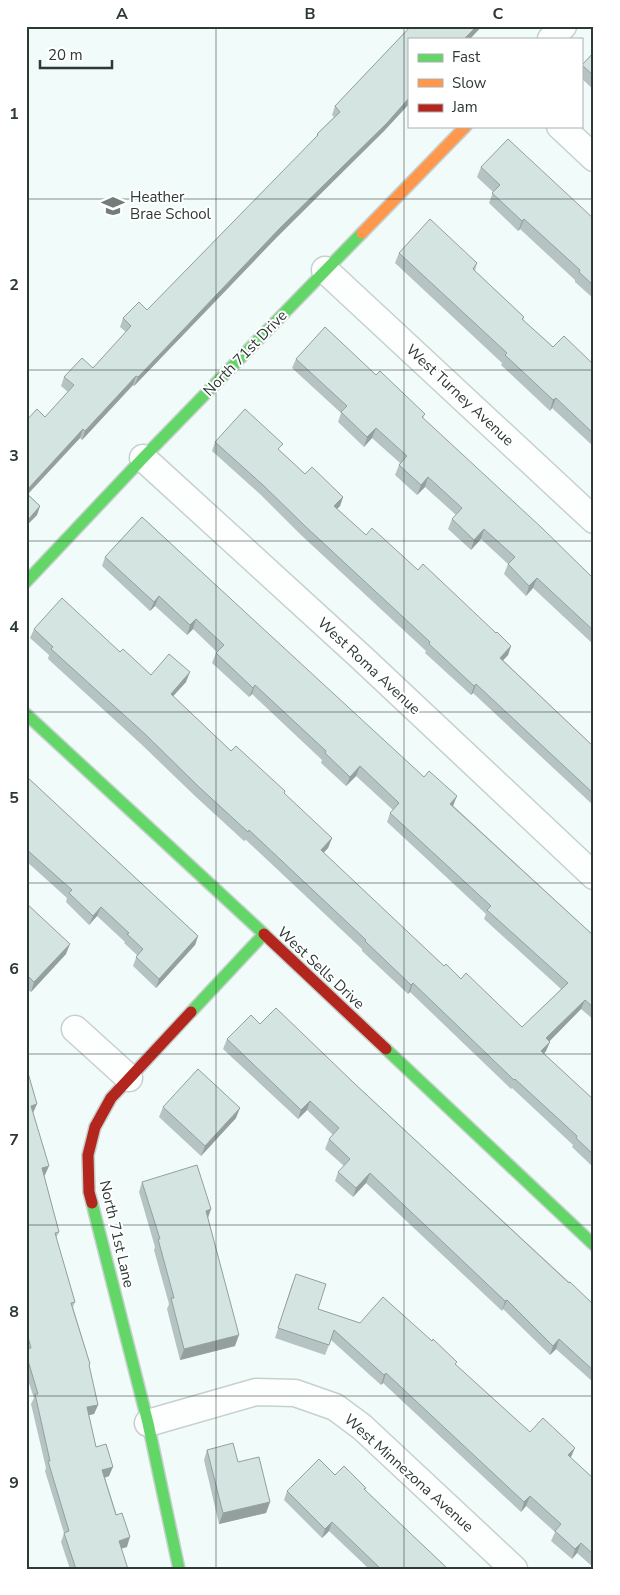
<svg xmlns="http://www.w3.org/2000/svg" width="620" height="1595" font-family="'Nunito Sans',sans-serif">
  <rect width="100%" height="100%" fill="#f1fbf9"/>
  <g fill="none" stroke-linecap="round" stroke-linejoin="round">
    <defs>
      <path id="street" d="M 551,39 L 563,26
        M 560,126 L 594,158
        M 325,270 L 594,520
        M 143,458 L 362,658 L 594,876
        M 75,1029 L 129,1078
        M 148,1423 L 256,1392 L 295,1393 L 335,1407 L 362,1427 L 514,1569"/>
      <path id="fast" d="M 26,582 L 143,458 L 362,233
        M 26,714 L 264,934
        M 191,1012 L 264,934
        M 386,1049 L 594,1245
        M 92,1203 L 148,1423 L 179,1569"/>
      <path id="slow" d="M 362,233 L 466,126"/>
      <path id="jam" d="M 264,934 L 386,1049
        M 92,1203 L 89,1192 L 88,1155 L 95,1127 L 111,1098 L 191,1012"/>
    </defs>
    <!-- street casing -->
    <use href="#street" stroke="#c6d1ce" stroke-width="29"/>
    <!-- fast casing -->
    <use href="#fast" stroke="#c6d1ce" stroke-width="14"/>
    <!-- slow casing -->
    <use href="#slow" stroke="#c6d1ce" stroke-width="14"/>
    <!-- jam casing -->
    <use href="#jam" stroke="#c6d1ce" stroke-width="14"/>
    <!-- street -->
    <use href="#street" stroke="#fdfefe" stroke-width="26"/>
    <!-- fast -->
    <use href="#fast" stroke="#63d668" stroke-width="11"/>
    <!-- slow -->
    <use href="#slow" stroke="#ff974d" stroke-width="11"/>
    <!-- jam -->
    <use href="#jam" stroke="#b3261e" stroke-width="11"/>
  </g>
  <!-- wall -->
  <path fill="#b5c4c2" d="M 411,26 L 482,26 L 470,39 L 409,39 L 409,104 L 384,131 L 277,237 L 134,386 L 133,385 L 82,440 L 80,438 L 28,494 L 40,506 L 37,515 L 26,526 L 26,421 L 45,417 L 68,392 L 61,386 L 64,377 L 93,368 L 126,332 L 120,327 L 123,318 L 147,310 L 316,138 L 317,134 L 334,117 L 332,115 L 335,106 Z
    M 594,52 L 594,90 L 581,78 L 581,67 L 582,65 Z
    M 481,167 L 594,219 L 594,299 L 575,282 L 575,280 L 520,229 L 518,231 L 489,203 L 493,192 L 477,177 Z
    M 399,253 L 477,263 L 475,271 L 524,317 L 523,320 L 553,347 L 594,365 L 594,447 L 552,408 L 550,411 L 501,365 L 502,363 L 395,263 Z
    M 296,359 L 376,375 L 425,414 L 423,418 L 594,579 L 594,645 L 533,588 L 526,596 L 504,574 L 508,564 L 481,539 L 471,550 L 448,529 L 452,519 L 456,515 L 425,487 L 417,495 L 395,475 L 399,465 L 400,463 L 372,438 L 364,447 L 338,422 L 341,413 L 292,368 Z
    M 215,442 L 280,451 L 305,474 L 343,497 L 340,506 L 337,509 L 366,535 L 418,570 L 511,646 L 508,655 L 503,660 L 594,747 L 594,806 L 473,693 L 471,695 L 425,653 L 426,651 L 301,535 L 261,495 L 212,451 Z
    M 142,517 L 594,936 L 594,1020 L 581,1009 L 549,1041 L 546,1051 L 544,1054 L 594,1100 L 594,1168 L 572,1147 L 573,1145 L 512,1088 L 511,1089 L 410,992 L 408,994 L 362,951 L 362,949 L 246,840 L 244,841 L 195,796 L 141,744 L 48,659 L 49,655 L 30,638 L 34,629 L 120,652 L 151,675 L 186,682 L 173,696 L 231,751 L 284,794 L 332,838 L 328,848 L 323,853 L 444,966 L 522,1027 L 561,989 L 484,919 L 486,914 L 387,822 L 390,813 L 393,810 L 356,776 L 346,786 L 321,763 L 322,760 L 252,694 L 249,697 L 212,663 L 216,653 L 217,652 L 193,629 L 187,635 L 155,606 L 150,611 L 102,566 L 105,557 Z
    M 26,776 L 198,936 L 195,945 L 156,988 L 133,966 L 137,955 L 124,943 L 125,942 L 97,916 L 89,925 L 66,902 L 67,898 L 26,861 Z
    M 26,903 L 66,954 L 31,992 L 28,990 L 26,993 Z
    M 260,1024 L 355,1084 L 594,1305 L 594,1387 L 592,1385 L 593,1382 L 556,1349 L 550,1355 L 503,1309 L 502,1311 L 366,1183 L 353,1197 L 335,1181 L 338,1172 L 344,1166 L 325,1149 L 329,1139 L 333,1135 L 307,1110 L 298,1119 L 223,1049 L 227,1039 Z
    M 26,1066 L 33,1113 L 45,1175 L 44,1176 L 59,1232 L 56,1238 L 75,1302 L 73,1307 L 90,1364 L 89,1367 L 98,1405 L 94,1414 L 89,1415 L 96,1447 L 109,1476 L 105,1478 L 127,1547 L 121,1549 L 128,1569 L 70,1569 L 61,1542 L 64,1533 L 45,1471 L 46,1468 L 31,1404 L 34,1398 L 26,1374 Z
    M 163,1107 L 236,1118 L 201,1156 L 159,1117 Z
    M 142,1182 L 211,1209 L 208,1218 L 235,1346 L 180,1360 L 167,1309 L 169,1304 L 154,1250 L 155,1247 L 139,1192 Z
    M 292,1284 L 318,1309 L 456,1365 L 530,1432 L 571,1457 L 571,1458 L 594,1479 L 594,1568 L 577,1553 L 572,1559 L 551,1541 L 555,1532 L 526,1506 L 521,1512 L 383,1383 L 381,1385 L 331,1340 L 325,1355 L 275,1338 Z
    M 207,1450 L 238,1462 L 270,1502 L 266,1513 L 219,1524 L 204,1460 Z
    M 335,1475 L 366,1488 L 365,1490 L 409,1532 L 448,1569 L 369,1569 L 329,1531 L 322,1538 L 284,1500 L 287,1491 Z"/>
  <!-- shaded-wall -->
  <path fill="#94a09e" d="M 477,26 L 482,26 L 470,39 L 464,39 Z
    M 409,98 L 409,104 L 384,131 L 277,237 L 134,386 L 138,377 L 280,228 Z
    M 524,219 L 520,229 L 518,231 L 522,221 Z
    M 136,376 L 133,385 L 82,440 L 85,431 Z
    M 556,398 L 552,408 L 550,411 L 553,400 Z
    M 376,428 L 372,438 L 364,447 L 367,437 Z
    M 83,429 L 80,438 L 26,496 L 26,491 Z
    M 428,477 L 425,487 L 417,495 L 421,485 Z
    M 343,497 L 340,506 L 331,515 L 334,506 Z
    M 40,506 L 37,515 L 26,526 L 27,521 Z
    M 484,529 L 481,539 L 471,550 L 474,540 Z
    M 537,578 L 533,588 L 526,596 L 529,586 Z
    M 159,596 L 155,606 L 150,611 L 154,602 Z
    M 196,619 L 193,629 L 187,635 L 190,625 Z
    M 511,646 L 508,655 L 497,667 L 500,658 Z
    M 190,672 L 186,682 L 167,703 L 171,694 Z
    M 476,684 L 473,693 L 471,695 L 474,686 Z
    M 255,685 L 252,694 L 249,697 L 253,688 Z
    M 360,766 L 356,776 L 346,786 L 350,777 Z
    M 457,796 L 453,806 L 447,813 L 450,804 Z
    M 332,838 L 328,848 L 317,860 L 321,850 Z
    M 101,907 L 97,916 L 89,925 L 93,916 Z
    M 198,936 L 195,945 L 156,988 L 159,979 Z
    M 70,944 L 66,954 L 31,992 L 34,982 Z
    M 413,983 L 410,992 L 408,994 L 411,985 Z
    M 585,1000 L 581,1009 L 543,1048 L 546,1038 Z
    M 550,1042 L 546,1051 L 538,1061 L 541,1051 Z
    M 310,1101 L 307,1110 L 298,1119 L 301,1110 Z
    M 37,1104 L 33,1113 L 31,1106 Z
    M 240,1108 L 236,1118 L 201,1156 L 205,1146 Z
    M 49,1166 L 45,1175 L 39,1177 L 42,1168 Z
    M 370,1173 L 366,1183 L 353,1197 L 356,1188 Z
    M 211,1209 L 207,1220 L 206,1211 Z
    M 507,1300 L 503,1309 L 502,1311 L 505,1301 Z
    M 239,1335 L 235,1346 L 180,1360 L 184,1349 Z
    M 559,1339 L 556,1349 L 550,1355 L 553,1346 Z
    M 386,1373 L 383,1383 L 381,1385 L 384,1375 Z
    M 98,1405 L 94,1414 L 84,1416 L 87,1407 Z
    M 575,1448 L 571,1457 L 564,1465 L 568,1455 Z
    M 113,1467 L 109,1476 L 99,1479 L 102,1470 Z
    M 530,1496 L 526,1506 L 521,1512 L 524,1502 Z
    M 270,1502 L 266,1513 L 219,1524 L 223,1513 Z
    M 332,1522 L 329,1531 L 322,1538 L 325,1529 Z
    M 130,1537 L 127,1547 L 115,1550 L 119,1541 Z
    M 581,1543 L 577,1553 L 572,1559 L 575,1549 Z"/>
  <!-- building -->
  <path fill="#d3e4e1" stroke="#94a09e" d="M 411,26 L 477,26 L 464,39 L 409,39 L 409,98 L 387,123 L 280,228 L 138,377 L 136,376 L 85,431 L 83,429 L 26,491 L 26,421 L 37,409 L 45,417 L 74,385 L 64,377 L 82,358 L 93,368 L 131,326 L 123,318 L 139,302 L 147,310 L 318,135 L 317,134 L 340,112 L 335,106 Z
    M 594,52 L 594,76 L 582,65 Z
    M 508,139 L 594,219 L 594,286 L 579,272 L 580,270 L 524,219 L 522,221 L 492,193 L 500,185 L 481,167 Z
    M 430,219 L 477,263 L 473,269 L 524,317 L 522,319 L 553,347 L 564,336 L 594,365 L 594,434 L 556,398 L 553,400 L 505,355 L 507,353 L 399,253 Z
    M 325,327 L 376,375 L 380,371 L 425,414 L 422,417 L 542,528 L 594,579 L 594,631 L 537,578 L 529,586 L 508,564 L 515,557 L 484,529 L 474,540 L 452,519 L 462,508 L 428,477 L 421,485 L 399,465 L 407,456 L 376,428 L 367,437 L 341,412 L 347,406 L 296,359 Z
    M 245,409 L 283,444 L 278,449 L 305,474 L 312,467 L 343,497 L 334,506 L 366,535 L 372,528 L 418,570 L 423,564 L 496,633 L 497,632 L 511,646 L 500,658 L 594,747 L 594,794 L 476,684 L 474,686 L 429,644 L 430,642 L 305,526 L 264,486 L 215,442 Z
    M 26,493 L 40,506 L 27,521 L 26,520 Z
    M 142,517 L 424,777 L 429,771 L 457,796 L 450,804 L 594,936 L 594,1008 L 585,1000 L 546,1038 L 550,1042 L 541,1051 L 594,1100 L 594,1155 L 576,1138 L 577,1136 L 515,1079 L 514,1080 L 413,983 L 411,985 L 365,941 L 366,940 L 249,830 L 248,832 L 199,787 L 145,734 L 51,649 L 53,647 L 34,629 L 62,598 L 120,652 L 123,649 L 151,675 L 169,654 L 190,672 L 171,694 L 231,751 L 236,746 L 285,791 L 284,793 L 332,838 L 321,850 L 444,966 L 446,964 L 461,979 L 466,973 L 522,1027 L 568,983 L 487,910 L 491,906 L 390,813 L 399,803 L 360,766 L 350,777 L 325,753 L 326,751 L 255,685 L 253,688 L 216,653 L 224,645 L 196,619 L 190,625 L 159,596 L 154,602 L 105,557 Z
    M 26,776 L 198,936 L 159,979 L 136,957 L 143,949 L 127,934 L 129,933 L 101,907 L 93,916 L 69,893 L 72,890 L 26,849 Z
    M 26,903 L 70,944 L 34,982 L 26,974 Z
    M 276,1008 L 355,1084 L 569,1283 L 570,1282 L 594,1305 L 594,1371 L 559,1339 L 553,1346 L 507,1300 L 505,1301 L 370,1173 L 356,1188 L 338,1172 L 350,1159 L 329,1139 L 339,1128 L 310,1101 L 301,1110 L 227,1039 L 251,1015 L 260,1024 Z
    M 26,1066 L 37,1104 L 31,1106 L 49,1166 L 42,1168 L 59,1232 L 55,1233 L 75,1302 L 71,1303 L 90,1364 L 89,1365 L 98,1405 L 87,1407 L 96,1447 L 106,1444 L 113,1467 L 102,1470 L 116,1515 L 122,1513 L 130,1537 L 119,1541 L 128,1569 L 76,1569 L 64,1533 L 69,1531 L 48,1461 L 50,1461 L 35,1394 L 38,1394 L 26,1354 L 26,1349 L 31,1348 L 26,1330 Z
    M 198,1069 L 240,1108 L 205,1146 L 163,1107 Z
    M 197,1165 L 211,1209 L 206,1211 L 239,1335 L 184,1349 L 171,1298 L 174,1298 L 158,1239 L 160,1239 L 142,1182 Z
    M 296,1274 L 326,1284 L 318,1309 L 360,1323 L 383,1297 L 432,1341 L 433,1339 L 457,1362 L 455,1364 L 530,1432 L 543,1418 L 575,1448 L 568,1455 L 594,1479 L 594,1555 L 581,1543 L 575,1549 L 555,1531 L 561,1524 L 530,1496 L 524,1502 L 386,1373 L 384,1375 L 334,1330 L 329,1345 L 278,1328 Z
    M 233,1443 L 238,1462 L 259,1457 L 270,1502 L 223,1513 L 207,1450 Z
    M 319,1459 L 335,1475 L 344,1466 L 366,1488 L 364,1489 L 409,1532 L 448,1569 L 381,1569 L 332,1522 L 325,1529 L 287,1491 Z"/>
  <!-- grid -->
  <path fill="none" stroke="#2d3936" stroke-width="1" stroke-opacity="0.55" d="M 216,26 L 216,1569M 404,26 L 404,1569M 26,199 L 594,199M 26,370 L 594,370M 26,541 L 594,541M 26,712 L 594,712M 26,883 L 594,883M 26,1054 L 594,1054M 26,1225 L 594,1225M 26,1396 L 594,1396"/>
  <!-- icons -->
  <defs>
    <symbol id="school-bare" viewBox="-9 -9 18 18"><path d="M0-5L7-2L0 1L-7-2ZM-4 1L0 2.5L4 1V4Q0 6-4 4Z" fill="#727d7a" stroke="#fff" stroke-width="2.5" paint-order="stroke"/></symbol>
  </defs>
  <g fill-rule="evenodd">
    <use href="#school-bare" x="97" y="190" width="32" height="32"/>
  </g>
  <g text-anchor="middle" stroke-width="4" stroke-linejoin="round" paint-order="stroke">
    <!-- poi labels -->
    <g font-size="15" fill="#2d3936" stroke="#fff" text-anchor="start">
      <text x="130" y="202">Heather<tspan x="130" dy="17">Brae School</tspan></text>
    </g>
    <!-- street labels -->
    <g font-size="15" fill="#2d3936" stroke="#fff">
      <text transform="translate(245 353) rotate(-46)" y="5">North 71st Drive</text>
      <text transform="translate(460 395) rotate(43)" y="5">West Turney Avenue</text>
      <text transform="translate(369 666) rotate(43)" y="5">West Roma Avenue</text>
      <text transform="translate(321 968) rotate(43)" y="5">West Sells Drive</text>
      <text transform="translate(117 1234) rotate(77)" y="5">North 71st Lane</text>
      <text transform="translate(409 1473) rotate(42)" y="5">West Minnezona Avenue</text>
    </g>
  </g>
  <!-- border -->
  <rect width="620" height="1595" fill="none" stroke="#ffffff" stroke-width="55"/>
  <!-- legend -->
  <rect x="408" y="38" width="175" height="90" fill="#ffffff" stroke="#abb0af"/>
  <rect x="418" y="54" width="25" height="8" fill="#63d668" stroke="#abb0af"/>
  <text x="452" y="62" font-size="15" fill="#2d3936">Fast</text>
  <rect x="418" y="79" width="25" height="8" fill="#ff974d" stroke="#abb0af"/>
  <text x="452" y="88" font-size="15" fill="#2d3936">Slow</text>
  <rect x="418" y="104" width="25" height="8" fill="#b3261e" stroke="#abb0af"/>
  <text x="452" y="112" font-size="15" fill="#2d3936">Jam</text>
  <!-- scale -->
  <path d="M40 60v8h72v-8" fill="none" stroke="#2d3936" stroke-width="2.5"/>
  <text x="48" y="60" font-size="15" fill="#2d3936" stroke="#ffffff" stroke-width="4" paint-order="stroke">20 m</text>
  <rect x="28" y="28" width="564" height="1540" fill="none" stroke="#2d3936" stroke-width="2"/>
  <g font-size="16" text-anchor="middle" font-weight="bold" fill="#2d3936">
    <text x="122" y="19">A</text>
    <text x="310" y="19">B</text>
    <text x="498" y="19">C</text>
    <text x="14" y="119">1</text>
    <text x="14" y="290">2</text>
    <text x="14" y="461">3</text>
    <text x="14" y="632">4</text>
    <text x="14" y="803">5</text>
    <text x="14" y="974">6</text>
    <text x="14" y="1145">7</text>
    <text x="14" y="1317">8</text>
    <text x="14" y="1488">9</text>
  </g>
</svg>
